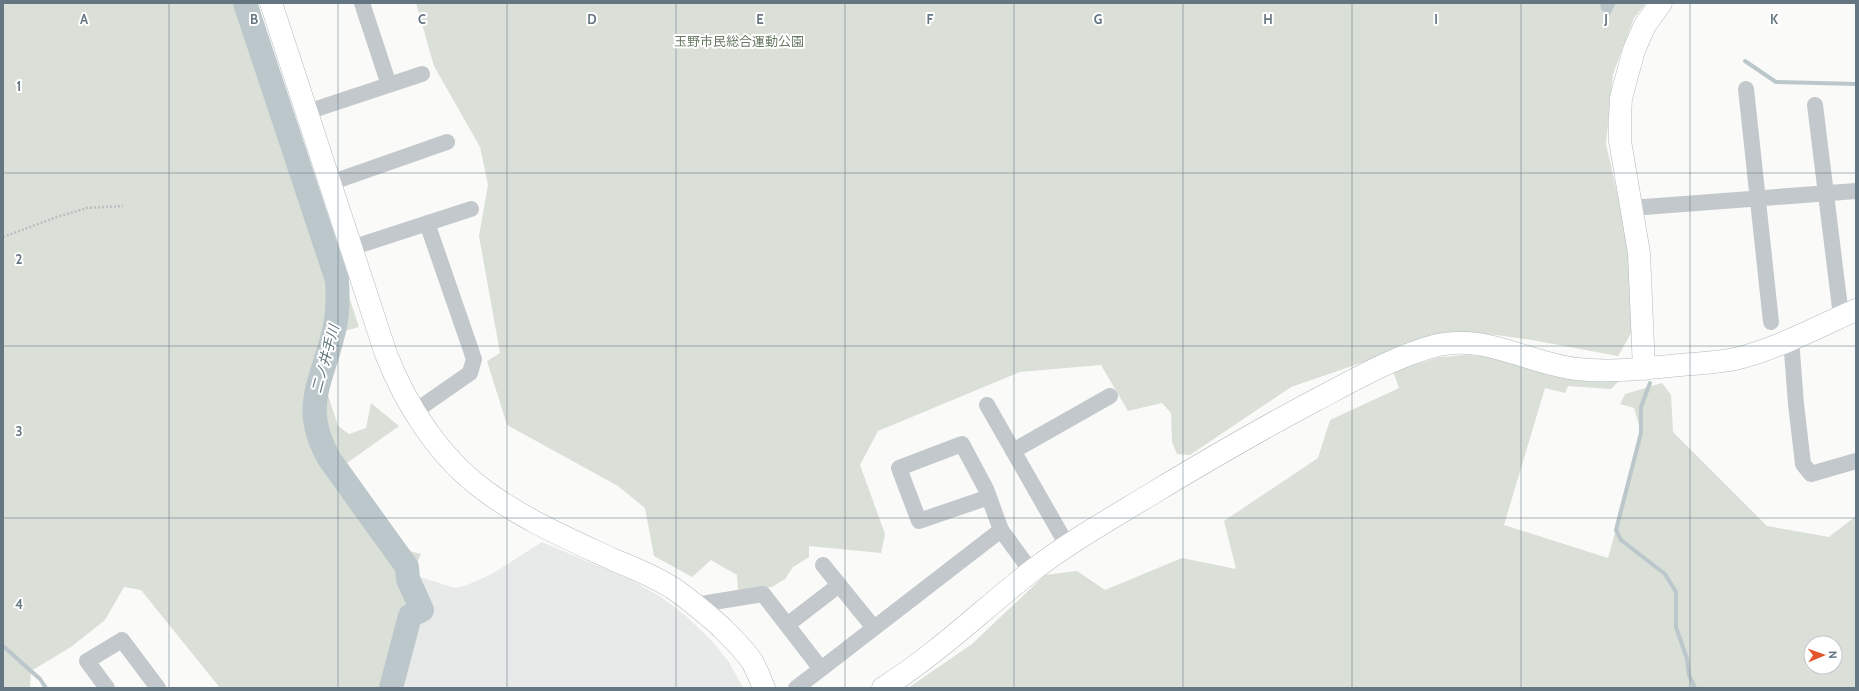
<svg xmlns="http://www.w3.org/2000/svg" width="1859" height="691" font-family="Cabin,'Noto Sans JP',sans-serif">
  <rect width="100%" height="100%" fill="#fafaf8"/>
  <!-- built -->
  <path fill="#e8e9e9" d="M 542,542 L 631,580 L 661,597 L 686,616 L 711,640 L 729,662 L 743,688 L 402,688 L 421,616 L 428,616 L 414,580 L 420,577 L 455,588 L 467,585 L 492,574 Z"/>
  <!-- green -->
  <path fill="#dadfd7" fill-rule="evenodd" d="M 3,3 L 252,3 L 359,327 L 328,336 L 326,389 L 338,426 L 349,434 L 366,428 L 371,403 L 399,426 L 347,463 L 409,551 L 421,554 L 413,573 L 410,604 L 385,688 L 220,688 L 141,590 L 124,587 L 105,620 L 71,647 L 31,671 L 30,688 L 3,688 Z
    M 416,3 L 1646,3 L 1634,18 L 1613,74 L 1606,144 L 1628,241 L 1633,330 L 1618,356 L 1532,340 L 1496,335 L 1465,333 L 1384,355 L 1291,387 L 1190,455 L 1177,454 L 1172,442 L 1171,413 L 1162,403 L 1128,411 L 1101,365 L 1020,372 L 878,431 L 860,465 L 885,534 L 881,553 L 809,546 L 809,557 L 793,567 L 785,579 L 772,587 L 738,590 L 737,575 L 711,560 L 692,577 L 654,556 L 645,508 L 618,486 L 507,425 L 487,361 L 500,353 L 479,236 L 488,185 L 480,147 L 434,66 Z
    M 1467,355 L 1495,357 L 1549,375 L 1619,381 L 1611,389 L 1568,386 L 1565,393 L 1545,388 L 1504,525 L 1608,558 L 1642,436 L 1634,408 L 1620,404 L 1625,394 L 1662,383 L 1671,395 L 1673,432 L 1767,526 L 1829,537 L 1856,516 L 1856,688 L 908,688 L 972,644 L 1045,575 L 1077,571 L 1105,590 L 1182,558 L 1236,569 L 1224,521 L 1318,458 L 1330,420 L 1399,388 L 1393,371 L 1440,357 ZM 1811,643 L 1835,643 L 1835,667 L 1811,667 Z"/>
  <!-- water -->
  <path fill="#bbc7cb" d="M 1600,3 L 1616,3 L 1608,18 L 1601,9 Z"/>
  <g fill="none" stroke-linecap="round" stroke-linejoin="round">
    <!-- stream -->
    <path stroke="#bbc7cb" stroke-width="4" d="M 1745,61 L 1776,82 L 1856,84
      M 1650,383 L 1641,407 L 1641,433 L 1616,530 L 1621,540 L 1665,574 L 1676,592 L 1676,627 L 1687,659 L 1689,675 L 1695,688
      M 3,646 L 40,679 L 46,688"/>
    <!-- river -->
    <path stroke="#bbc7cb" stroke-width="24" d="M 245,3 L 337,280 C 338,296 338,311 335,326 C 324,380 298,406 330,460 L 407,567 L 408,579 L 422,610 L 410,616 L 391,688"/>
    <defs>
      <path id="secondary" d="M 271,3 L 386,354 C 406,405 439,457 484,490 C 524,520 569,539 614,560 C 634,568 653,576 671,587 C 688,598 704,612 719,625 C 731,637 744,649 753,663 C 757,671 761,680 764,688
        M 1644,369 L 1639,253 L 1620,141 L 1620,117 L 1621,98 L 1634,50 L 1645,25 L 1661,3
        M 883,688 C 937,654 983,609 1033,570 C 1071,541 1112,518 1153,493 C 1206,461 1259,430 1314,401 C 1354,380 1395,356 1438,345 C 1486,334 1530,364 1577,369 C 1611,373 1646,368 1680,365 C 1698,363 1717,363 1735,359 C 1777,349 1817,327 1856,310"/>
    </defs>
    <!-- secondary casing -->
    <use href="#secondary" stroke="#b3babf" stroke-width="23"/>
    <!-- path -->
    <path stroke="#bbbfc2" stroke-width="2.5" stroke-dasharray="2 2" stroke-linecap="butt" d="M 3,237 L 57,217 L 87,208 L 123,206"/>
    <!-- street -->
    <path stroke="#c3c8cc" stroke-width="16" d="M 362,3 L 389,85
      M 1746,89 L 1771,322
      M 1815,105 L 1841,316
      M 307,112 L 422,74
      M 330,183 L 447,142
      M 1631,208 L 1856,191
      M 351,248 L 471,209
      M 1791,339 L 1796,404 L 1803,464 L 1811,474 L 1856,461
      M 987,405 L 1067,545
      M 414,412 L 470,373 L 474,359 L 427,223
      M 1013,451 L 1110,396
      M 989,497 L 919,521 L 899,468 L 962,444 L 986,489 L 1001,530
      M 823,565 L 874,628
      M 695,605 L 763,594 L 821,669 L 796,688
      M 787,625 L 839,585
      M 821,669 L 1001,530 L 1031,571
      M 107,688 L 87,661 L 122,640 L 158,688"/>
    <!-- secondary -->
    <use href="#secondary" stroke="#fff" stroke-width="22"/>
  </g>
  <!-- grid -->
  <path fill="none" stroke="#657683" stroke-width="1" stroke-opacity="0.55" d="M 169,3 L 169,688M 338,3 L 338,688M 507,3 L 507,688M 676,3 L 676,688M 845,3 L 845,688M 1014,3 L 1014,688M 1183,3 L 1183,688M 1352,3 L 1352,688M 1521,3 L 1521,688M 1690,3 L 1690,688M 3,173 L 1856,173M 3,346 L 1856,346M 3,518 L 1856,518"/>
  <g text-anchor="middle" stroke-width="4" stroke-linejoin="round" paint-order="stroke">
    <!-- park labels -->
    <g font-size="13" fill="#687a64" stroke="#fff">
      <text x="739" y="46">玉野市民総合運動公園</text>
    </g>
    <!-- water labels -->
    <g font-size="14" font-style="italic" fill="#60757c" stroke="#fff">
      <text transform="translate(325 359) rotate(-75)" y="5">二ノ井手川</text>
    </g>
  </g>
  <g font-size="13" text-anchor="middle" font-weight="bold" fill="#657683" stroke="#fff" stroke-width="4" stroke-linejoin="round" paint-order="stroke">
    <text x="84" y="24">A</text>
    <text x="254" y="24">B</text>
    <text x="422" y="24">C</text>
    <text x="592" y="24">D</text>
    <text x="760" y="24">E</text>
    <text x="930" y="24">F</text>
    <text x="1098" y="24">G</text>
    <text x="1268" y="24">H</text>
    <text x="1436" y="24">I</text>
    <text x="1606" y="24">J</text>
    <text x="1774" y="24">K</text>
    <text x="19" y="91">1</text>
    <text x="19" y="264">2</text>
    <text x="19" y="436">3</text>
    <text x="19" y="609">4</text>
  </g>
  <!-- border -->
  <rect width="1859" height="691" fill="none" stroke="#657683" stroke-width="8"/>
  <!-- north arrow -->
  <g transform="translate(1823 655) rotate(88)"><circle r="19" fill="#ffffff" stroke="#c1c8cd"/>
  <path d="M0-3L7 15L0 10L-7 15Z" fill="#e4572e"/>
  <text y="-6" font-size="11" font-weight="bold" text-anchor="middle" fill="#657683">N</text>
  </g>
</svg>
